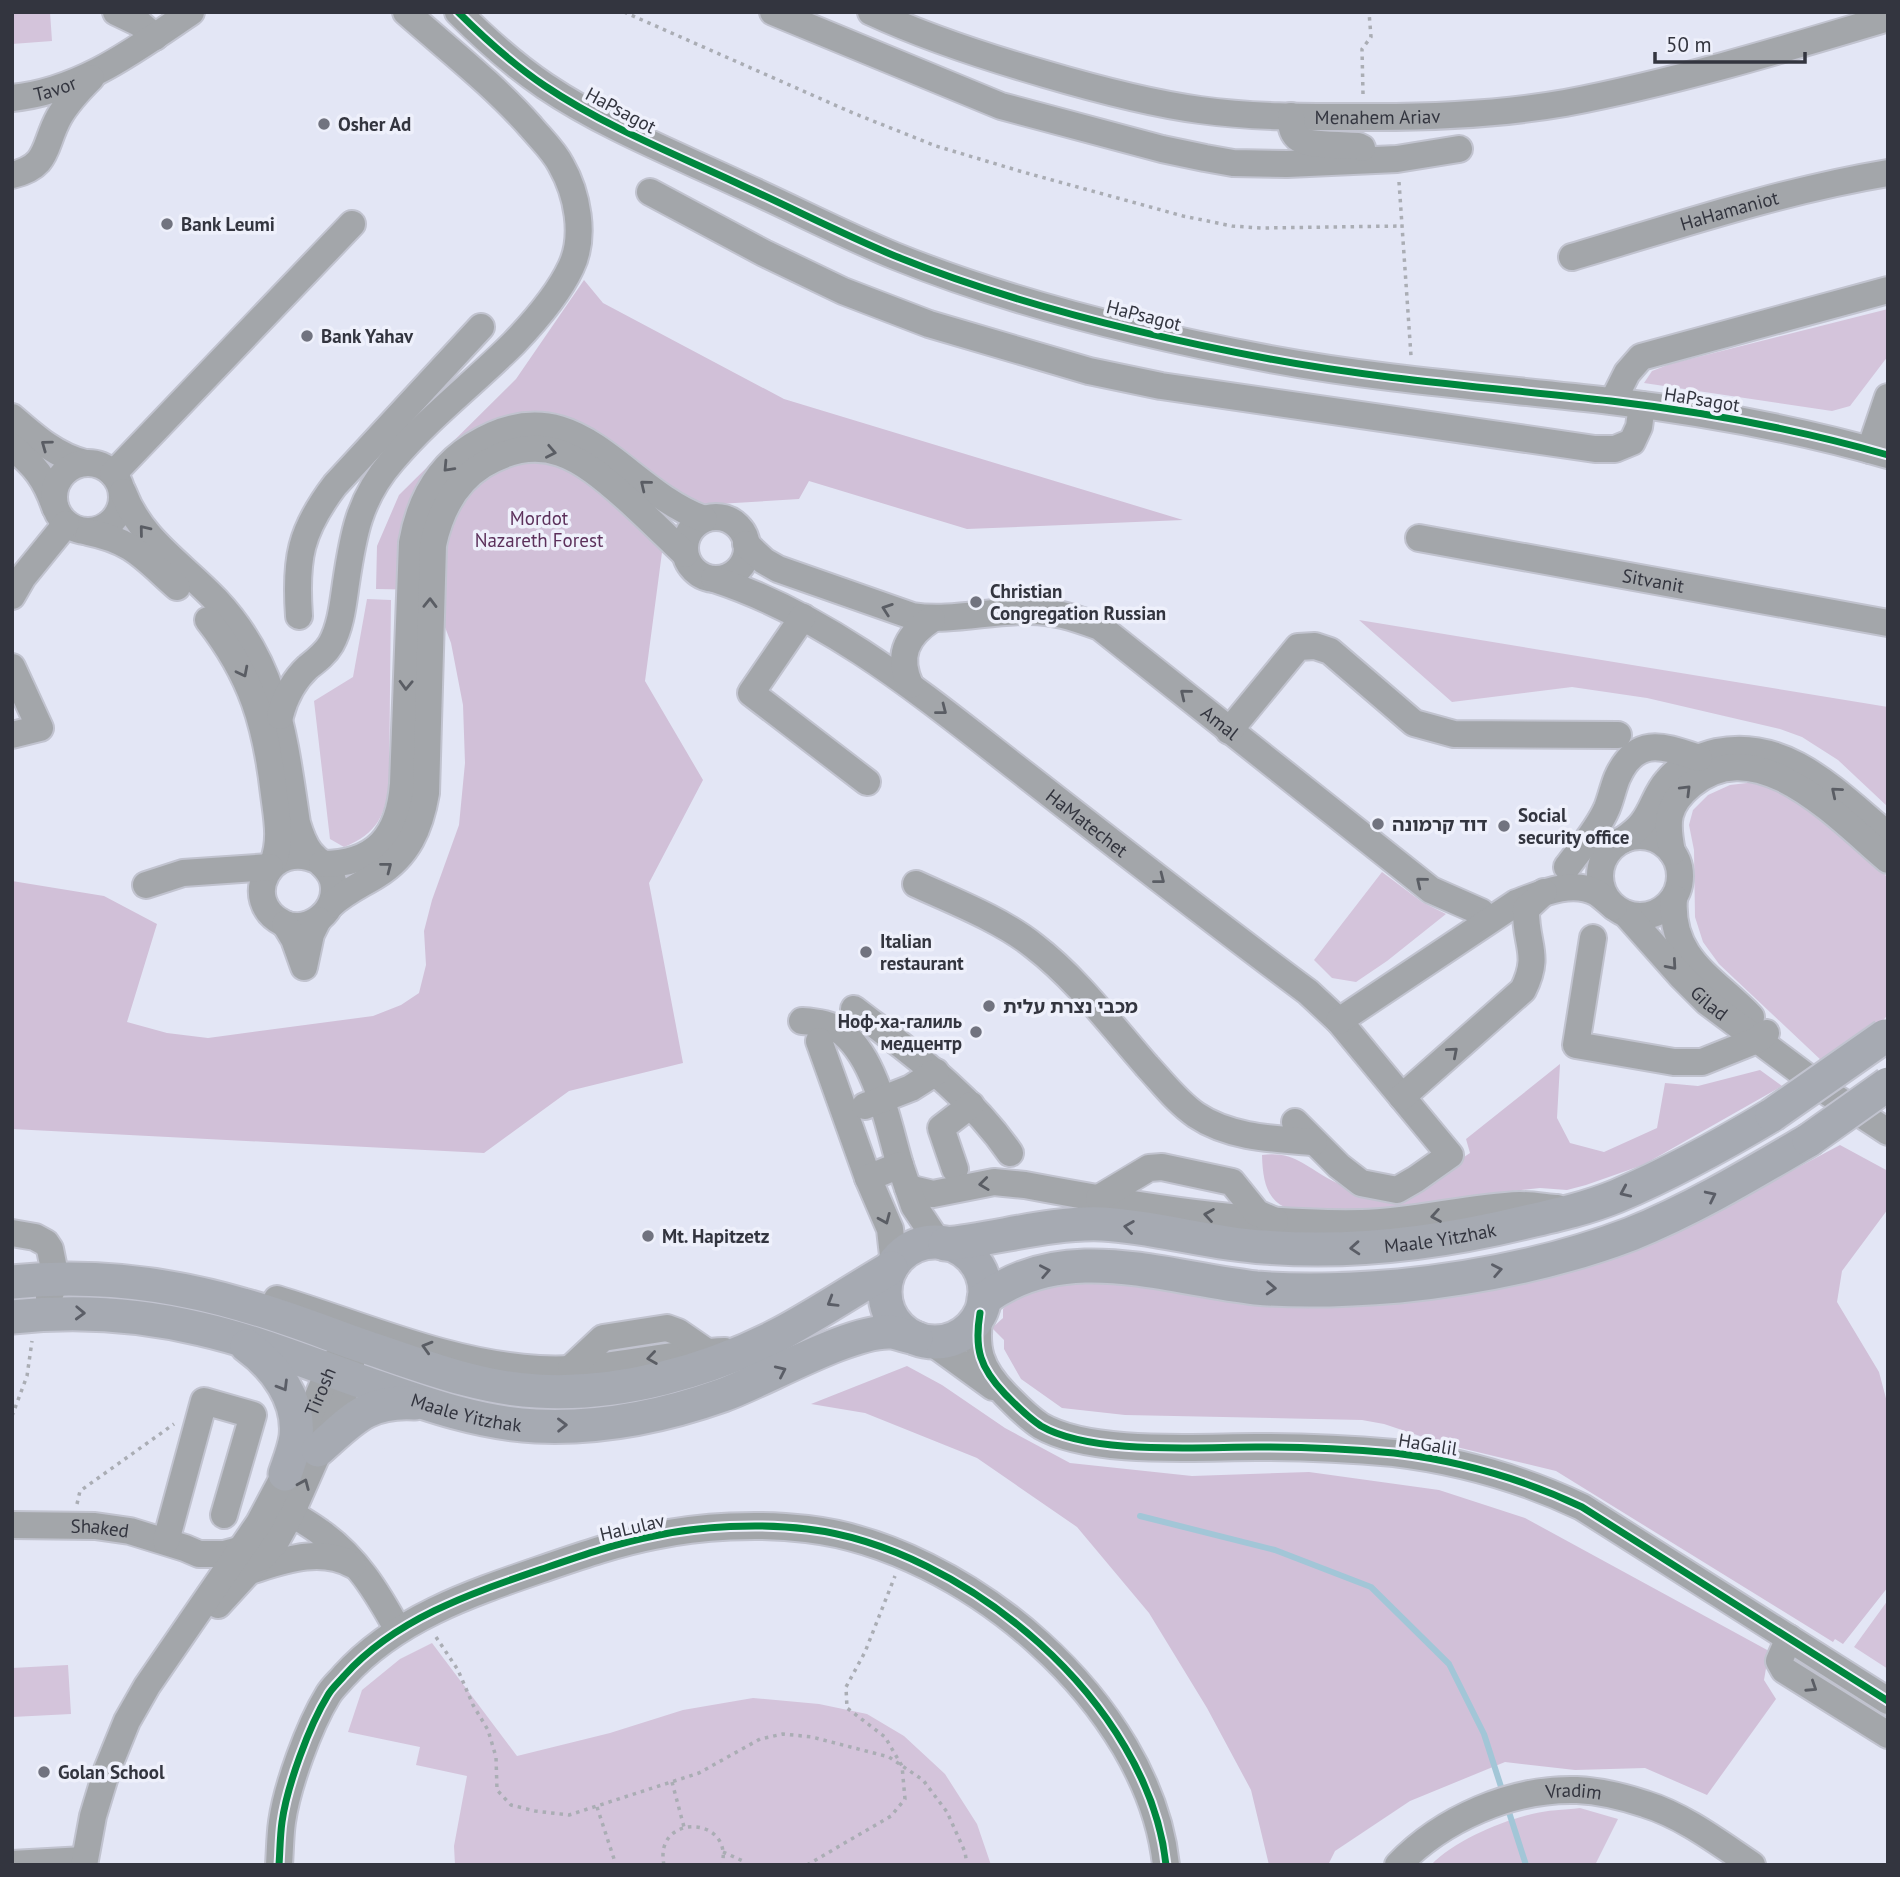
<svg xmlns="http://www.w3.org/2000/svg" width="1900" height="1877" font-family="'PT Sans','Noto Sans Hebrew',sans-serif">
  <rect width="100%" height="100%" fill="#e3e6f5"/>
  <!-- green -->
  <path fill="#d4c4db" d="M 12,12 L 50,12 L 52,41 L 12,44 Z
    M 1888,309 L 1888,356 L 1850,406 L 1832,411 L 1644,383 L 1652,371 L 1670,364 Z
    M 367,599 L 391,600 L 389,781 C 386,815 377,834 344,847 L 330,839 L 314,701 L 353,677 Z
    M 1359,620 L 1888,707 L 1888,807 L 1838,760 L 1802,737 L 1780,729 L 1647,698 L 1572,687 L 1452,702 Z
    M 1755,782 L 1788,791 L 1878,864 L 1888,879 L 1888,1014 L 1882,1022 L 1823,1062 L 1719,964 L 1703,942 L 1695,917 L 1694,850 L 1689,825 L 1693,810 L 1708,795 L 1730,785 Z
    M 1382,872 L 1422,902 L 1446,914 L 1387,961 L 1356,982 L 1332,978 L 1314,960 Z
    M 1888,1600 L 1888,1669 L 1854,1647 Z
    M 432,1643 L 517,1756 L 610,1733 L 683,1710 L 753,1698 L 819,1704 L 867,1714 L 904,1736 L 945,1774 L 977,1824 L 991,1865 L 455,1865 L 454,1846 L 467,1776 L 416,1765 L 420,1747 L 348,1732 L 362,1690 L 400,1659 Z
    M 68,1665 L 71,1714 L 12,1717 L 12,1668 Z
    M 1580,1808 L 1618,1819 L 1595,1865 L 1431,1865 C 1454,1841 1499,1822 1532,1814 C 1547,1810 1564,1810 1580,1808 Z"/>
  <!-- forest -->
  <path fill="#d1c0d8" d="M 584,280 L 603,303 L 784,399 L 1183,520 L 967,529 L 809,481 L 799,499 L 668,507 L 645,681 L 703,780 L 649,883 L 683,1063 L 569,1091 L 484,1153 L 12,1129 L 12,881 L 104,896 L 157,924 L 127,1022 L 167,1033 L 208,1038 L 373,1016 L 401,1005 L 419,993 L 426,965 L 424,931 L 432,900 L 459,825 L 465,763 L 463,705 L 451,643 L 431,590 L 376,589 L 377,546 L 399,495 L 516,379 Z
    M 1560,1064 L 1557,1118 L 1570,1143 L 1604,1152 L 1657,1128 L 1665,1083 L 1698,1086 L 1760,1070 L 1782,1086 L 1643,1165 L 1586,1185 L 1567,1190 L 1540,1188 L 1476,1195 L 1413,1208 L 1308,1213 C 1270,1209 1263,1190 1262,1155 C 1294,1151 1306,1167 1331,1180 C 1354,1193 1381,1194 1406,1196 L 1470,1153 L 1466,1139 Z
    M 1840,1145 L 1888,1171 L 1888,1209 L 1842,1271 L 1837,1302 L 1879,1372 L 1888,1406 L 1888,1587 L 1843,1644 L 1835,1639 L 1833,1642 L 1556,1471 L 1444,1444 L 1384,1424 L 1362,1420 L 1125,1415 L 1062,1408 L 1021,1379 L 1004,1349 L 1004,1340 L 992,1328 L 1003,1318 L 1003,1309 L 1014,1296 L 1042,1280 L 1392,1297 L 1725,1206 Z
    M 907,1366 L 942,1385 L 1005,1428 L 1070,1463 L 1192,1476 L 1309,1472 L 1439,1490 L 1525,1518 L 1769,1651 L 1764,1680 L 1776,1699 L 1707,1795 L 1645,1768 L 1575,1770 L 1505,1762 L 1410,1801 L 1335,1851 L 1328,1865 L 1269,1865 L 1251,1790 L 1207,1708 L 1149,1613 L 1077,1527 L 977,1458 L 865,1413 L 811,1404 Z"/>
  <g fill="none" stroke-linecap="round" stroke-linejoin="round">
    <!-- stream -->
    <path stroke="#a2c6d7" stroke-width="6" d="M 1140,1516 L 1275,1550 L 1371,1587 L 1449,1664 L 1484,1734 L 1504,1796
      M 1507,1806 L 1526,1865"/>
    <defs>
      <g id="minor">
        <path d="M 116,12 L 139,23 L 155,37"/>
        <path d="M 458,12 C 485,39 514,65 545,86 C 606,127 677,155 743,186 C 794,209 844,235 895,256 C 1011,303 1147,336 1270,359 C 1383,380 1498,388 1611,401 C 1704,412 1797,429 1888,455"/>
        <path d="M 773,12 L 1001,106 L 1162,149 L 1205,158 L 1233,163 L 1287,164 L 1397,159 L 1459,149"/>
        <path id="s1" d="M 871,12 C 927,38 986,57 1045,74 C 1096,89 1148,103 1200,110 C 1258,118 1317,117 1375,117 C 1438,117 1502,114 1565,103 C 1675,82 1781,50 1888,18"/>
        <path id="s2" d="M 12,98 C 81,91 135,50 191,12"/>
        <path d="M 1291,116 C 1291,124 1291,131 1297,137 C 1305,146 1344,145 1358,146 L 1362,148"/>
        <path d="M 12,175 C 50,166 43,146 59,117 C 67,103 79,90 91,78"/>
        <path d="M 650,192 L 764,253 L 843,291 L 929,324 L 1089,371 L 1161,386 L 1595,449 L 1615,449 L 1632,442 L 1639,427 L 1642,405"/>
        <path id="s3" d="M 1572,257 C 1677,226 1780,191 1888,173"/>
        <path d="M 1613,401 L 1627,373 L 1641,357 L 1888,290"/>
        <path d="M 12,417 C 35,437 56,456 85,463"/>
        <path d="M 12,447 C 35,466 45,478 55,507"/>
        <path d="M 1870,450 L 1888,397"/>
        <circle cx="88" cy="497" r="34"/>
        <path d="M 113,474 L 352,224"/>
        <path d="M 123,492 C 141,540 182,564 216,600 C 278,666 284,738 297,823 C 300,833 303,843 310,852 C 318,862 330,868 333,881 C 340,910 309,935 283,923 C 239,901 270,837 319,861"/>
        <circle cx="716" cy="548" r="31"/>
        <path d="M 88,532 C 133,541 144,558 177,587"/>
        <path id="s4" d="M 1419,538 L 1888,623"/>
        <path id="s5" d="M 746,544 L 764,561 L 778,569 L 912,616 C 950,622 987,611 1026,611 C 1052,610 1075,618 1100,627 L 1431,890 L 1481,912"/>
        <path id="s6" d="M 714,579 C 830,617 923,695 1018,769 C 1114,844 1210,919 1308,992 L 1339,1021 L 1450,1155 L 1416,1179 L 1397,1190 L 1361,1183 L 1339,1166 L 1295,1122"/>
        <path d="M 12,596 L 23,577 L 66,524"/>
        <path d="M 299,616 C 295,559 300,531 335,485 L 481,327"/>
        <path d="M 803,617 L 751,693 L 867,782"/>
        <path d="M 208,620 C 252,676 266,724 274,794 C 277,818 282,840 273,863"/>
        <path d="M 12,667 L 40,728 L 12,735"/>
        <path d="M 910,685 C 897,656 906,636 932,619"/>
        <path d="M 280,716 C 285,696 293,681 308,667 C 317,660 325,654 331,644 C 341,626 343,603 346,583 C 353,535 359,499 392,461 C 428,418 474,383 514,343 C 535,321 558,295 571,267 C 586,236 577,193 561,165 C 554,151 541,139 531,127 C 494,85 449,50 406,12"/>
        <path d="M 1229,731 L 1298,647 L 1315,646 L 1330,651 L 1414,723 L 1454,734 L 1618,735"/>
        <circle cx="1640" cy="876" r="40"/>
        <path d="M 1623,840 C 1630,835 1638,829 1643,822 C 1653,809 1656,793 1667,781 C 1679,766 1699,756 1717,752 C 1787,737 1839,795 1888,835"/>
        <path d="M 1672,852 C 1666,822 1666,806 1691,785 C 1758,729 1839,819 1888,860"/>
        <path d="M 322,864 C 376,864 399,836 403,784 L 412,543 C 419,503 437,468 472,446 C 576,381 619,488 704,519"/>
        <path d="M 1567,867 C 1581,848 1598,829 1607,808 C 1611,798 1613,788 1617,778 C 1636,735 1663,746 1699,758"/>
        <path d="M 916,884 C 953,901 1002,920 1034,946 C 1077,979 1111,1025 1147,1066 C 1162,1082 1177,1102 1196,1115 C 1230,1138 1275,1139 1314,1142"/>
        <path d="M 146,885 L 183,873 L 270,867"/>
        <path d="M 1674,898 C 1669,959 1715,979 1751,1017"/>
        <path d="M 331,905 C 345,892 361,885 377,875 C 408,856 420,828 426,793 L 433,545 C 440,512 454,483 483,465 C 543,429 581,458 626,498 C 646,516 665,535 685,554"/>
        <path id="s7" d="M 1626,914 L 1682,977 L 1707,1002 L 1830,1094 L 1888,1132"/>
        <path d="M 285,924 L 294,939 L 304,967 L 311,934 L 318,920"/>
        <path d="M 1593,938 L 1576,1045 L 1674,1062 L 1702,1062 L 1757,1040 L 1766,1033"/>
        <path d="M 854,1009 C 911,1053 969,1093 1010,1153"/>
        <path d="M 802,1021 C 817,1022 833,1024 844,1034 C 877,1062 888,1125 900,1165"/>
        <path d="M 1339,1021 L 1516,903 C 1540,894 1572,879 1597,893 C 1603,897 1609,903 1614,907"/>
        <path d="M 819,1041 L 868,1178"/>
        <path d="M 1402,1097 L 1523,990 C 1541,954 1525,945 1526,909 L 1544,892"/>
        <path d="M 865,1106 L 911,1088 L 936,1072"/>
        <path d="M 955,1169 L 941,1128 L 971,1105"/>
        <path d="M 908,1188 L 933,1194 L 994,1182 L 1025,1185 C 1136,1206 1248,1225 1362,1223 C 1415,1222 1467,1207 1520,1205 C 1532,1205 1545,1207 1557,1208"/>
        <path d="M 1099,1198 L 1149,1168 L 1162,1167 L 1232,1182 L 1257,1213 L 1275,1221"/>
        <path d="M 12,1233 L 35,1237 L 46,1243 L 50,1249 L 56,1279 L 49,1297"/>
        <path d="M 894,1264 L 890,1229 L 868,1178 L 900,1165 L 914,1206 L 938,1242"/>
        <path d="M 277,1299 C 363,1325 449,1364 539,1369 C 601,1373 663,1353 725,1351"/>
        <path d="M 980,1313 C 974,1349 980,1368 1005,1394 C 1017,1406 1027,1417 1041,1426 C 1091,1455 1197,1447 1256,1447 C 1302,1447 1348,1449 1394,1453 C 1460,1461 1521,1478 1582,1507 L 1888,1701"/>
        <path d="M 926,1341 L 938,1347 L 993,1387"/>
        <path d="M 571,1368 L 603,1338 L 667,1328 L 678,1332 L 707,1352"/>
        <path d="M 279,1505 C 292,1515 307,1522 320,1532 C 356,1557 377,1592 398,1630"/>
        <path id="s8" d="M 12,1525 L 95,1526 L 130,1531 L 185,1548 L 199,1554 L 224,1554 L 239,1550"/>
        <path d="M 166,1541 L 204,1401 L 253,1415 L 224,1515"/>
        <path d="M 253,1570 C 285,1560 321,1547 353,1565"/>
        <path d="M 218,1605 L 275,1543 L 291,1514 L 351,1378 L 351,1361"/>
        <path d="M 1789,1638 L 1779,1661 L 1784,1670 L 1888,1735"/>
        <path d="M 12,1864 L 84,1860"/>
        <path id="s9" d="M 84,1865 L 93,1816 L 107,1770 L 127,1721 L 147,1686 L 259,1523 L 285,1474 L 329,1370 L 340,1355"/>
        <path d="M 279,1865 C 280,1851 280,1836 282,1822 C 287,1786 309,1726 328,1695 C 332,1688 339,1682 344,1676 C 397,1617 475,1592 548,1567 C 583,1555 618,1543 654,1536 C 700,1526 760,1523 807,1529 C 964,1547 1149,1703 1166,1865"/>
        <path id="s10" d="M 1398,1865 C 1442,1819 1512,1788 1577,1790 C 1599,1791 1624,1797 1645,1804 C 1684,1816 1719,1843 1752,1865"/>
      </g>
      <g id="major">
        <circle cx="935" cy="1292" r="50"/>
        <path id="s11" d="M 945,1244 C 997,1239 1050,1222 1102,1224 C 1157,1227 1210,1244 1264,1247 C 1352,1254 1440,1243 1526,1222 C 1557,1215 1588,1208 1617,1196 C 1671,1173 1722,1145 1772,1115"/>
        <path d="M 12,1282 C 90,1274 168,1283 243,1305 C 284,1316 323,1332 363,1346 C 420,1365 477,1388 537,1391 C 620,1396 709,1371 782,1333 C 819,1313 855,1289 891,1268"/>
        <path d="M 984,1299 C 1066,1238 1164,1278 1256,1288 C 1303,1292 1351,1290 1399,1286 C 1477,1278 1558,1262 1631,1234 C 1693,1209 1751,1174 1809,1140"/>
        <path id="s12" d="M 12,1317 C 76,1310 139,1314 201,1329 C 254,1341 306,1362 357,1380 C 415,1400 474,1423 536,1426 C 599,1429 664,1416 723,1395 C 765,1380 850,1330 891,1332 C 899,1333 908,1337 916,1338"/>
        <path d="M 247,1346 C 276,1367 300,1400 296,1437 C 294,1450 289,1462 285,1474"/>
        <path d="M 318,1450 C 352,1420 367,1400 415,1403"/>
      </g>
    </defs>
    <!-- minor casing -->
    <use href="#minor" stroke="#c1c3cf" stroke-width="30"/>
    <!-- major casing -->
    <use href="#major" stroke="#c1c3cf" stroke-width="37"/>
    <!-- path -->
    <path stroke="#aaadb4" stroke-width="3.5" stroke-dasharray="3.5 5" stroke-linecap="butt" d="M 624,12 L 853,113 L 936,146 L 1023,172 L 1183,216 L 1232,226 L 1261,228 L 1402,226
      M 1363,94 L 1362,49 L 1371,37 L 1369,12
      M 1399,182 L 1411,356
      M 12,1416 L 27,1376 L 32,1341
      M 77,1504 L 80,1491 L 174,1424
      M 436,1637 L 458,1670 L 473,1705 L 488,1730 L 496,1757 L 497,1790 L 511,1805 L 535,1811 L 569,1815 L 699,1773 L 760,1739 L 783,1734 L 812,1737 L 889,1757 L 923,1780 L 947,1812 L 965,1852 L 967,1865
      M 672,1782 L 684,1827
      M 597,1807 L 616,1865
      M 723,1852 L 743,1861 L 745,1865
      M 664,1865 C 653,1813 734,1815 722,1865
      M 807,1865 L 891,1816 L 905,1799 L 902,1766 L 885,1737 L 847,1708 L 846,1687 L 865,1652 L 895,1576"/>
    <!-- minor -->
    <use href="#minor" stroke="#a3a6aa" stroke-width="26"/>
    <!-- major -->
    <use href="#major" stroke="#a6aab2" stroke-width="33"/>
    <defs>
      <path id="major-bridge" d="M 1772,1115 L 1885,1036
        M 1809,1140 L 1888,1084"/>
    </defs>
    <!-- major-bridge casing -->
    <use href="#major-bridge" stroke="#c1c3cf" stroke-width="37" stroke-linecap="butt"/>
    <!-- major-bridge -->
    <use href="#major-bridge" stroke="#a6aab2" stroke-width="33"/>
    <defs>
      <path id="cycleway" d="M 458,12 C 485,39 514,65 545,86 C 606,127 677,155 743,186 C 794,209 844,235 895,256 C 1011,303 1147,336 1270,359 C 1383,380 1498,388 1611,401 C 1704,412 1797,429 1888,455
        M 980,1313 C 974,1349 980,1368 1005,1394 C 1017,1406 1027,1417 1041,1426 C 1091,1455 1197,1447 1256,1447 C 1302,1447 1348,1449 1394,1453 C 1460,1461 1521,1478 1582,1507 L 1888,1701
        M 279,1865 C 280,1851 280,1836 282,1822 C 287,1786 309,1726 328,1695 C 332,1688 339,1682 344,1676 C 397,1617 475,1592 548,1567 C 583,1555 618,1543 654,1536 C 700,1526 760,1523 807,1529 C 964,1547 1149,1703 1166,1865"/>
    </defs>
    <!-- cycleway casing -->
    <use href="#cycleway" stroke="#eef0fb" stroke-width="11"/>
    <!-- cycleway -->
    <use href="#cycleway" stroke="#00873e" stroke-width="7"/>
  </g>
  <!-- one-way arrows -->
  <defs><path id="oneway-chevron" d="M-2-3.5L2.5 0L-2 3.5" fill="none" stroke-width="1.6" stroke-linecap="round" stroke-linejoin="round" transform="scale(1.75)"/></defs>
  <g stroke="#5a5d64">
    <use href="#oneway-chevron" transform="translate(46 445) rotate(-144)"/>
    <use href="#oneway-chevron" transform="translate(551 452) rotate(11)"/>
    <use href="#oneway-chevron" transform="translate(448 467) rotate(133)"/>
    <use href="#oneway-chevron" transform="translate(645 485) rotate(-141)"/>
    <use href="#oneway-chevron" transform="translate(144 530) rotate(-129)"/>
    <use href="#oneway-chevron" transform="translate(430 603) rotate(-89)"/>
    <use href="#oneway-chevron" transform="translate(887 609) rotate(-161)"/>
    <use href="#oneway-chevron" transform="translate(243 672) rotate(63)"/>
    <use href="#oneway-chevron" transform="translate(406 685) rotate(92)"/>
    <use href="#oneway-chevron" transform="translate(1185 694) rotate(-141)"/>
    <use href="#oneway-chevron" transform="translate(942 710) rotate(38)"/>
    <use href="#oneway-chevron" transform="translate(1686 790) rotate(-45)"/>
    <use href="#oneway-chevron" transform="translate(1836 792) rotate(-140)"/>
    <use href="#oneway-chevron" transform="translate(387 867) rotate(-38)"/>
    <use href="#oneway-chevron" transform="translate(1160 879) rotate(38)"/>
    <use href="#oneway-chevron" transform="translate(1421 882) rotate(-141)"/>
    <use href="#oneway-chevron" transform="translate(1672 965) rotate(49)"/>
    <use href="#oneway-chevron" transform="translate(1453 1052) rotate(-41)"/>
    <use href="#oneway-chevron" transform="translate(984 1184) rotate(173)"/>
    <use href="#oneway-chevron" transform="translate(1209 1215) rotate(-171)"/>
    <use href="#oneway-chevron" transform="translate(1436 1216) rotate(170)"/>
    <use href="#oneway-chevron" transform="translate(885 1219) rotate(67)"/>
    <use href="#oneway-chevron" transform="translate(427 1347) rotate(-164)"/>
    <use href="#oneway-chevron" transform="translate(652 1358) rotate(172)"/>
    <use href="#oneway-chevron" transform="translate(304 1484) rotate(-67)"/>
    <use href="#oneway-chevron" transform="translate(1812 1687) rotate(33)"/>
  </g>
  <g stroke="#5b5e67">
    <use href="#oneway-chevron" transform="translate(1625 1192) rotate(156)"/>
    <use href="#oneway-chevron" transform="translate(1711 1196) rotate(-26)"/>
    <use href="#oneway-chevron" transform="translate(1129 1227) rotate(-172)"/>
    <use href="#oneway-chevron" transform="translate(1355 1248) rotate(176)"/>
    <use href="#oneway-chevron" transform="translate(1497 1270) rotate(-11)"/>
    <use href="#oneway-chevron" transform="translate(1045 1271) rotate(-11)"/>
    <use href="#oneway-chevron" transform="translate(1271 1288) rotate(3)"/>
    <use href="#oneway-chevron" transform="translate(832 1302) rotate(149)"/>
    <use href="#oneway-chevron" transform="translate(80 1313) rotate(2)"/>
    <use href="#oneway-chevron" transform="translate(781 1371) rotate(-25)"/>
    <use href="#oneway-chevron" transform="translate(283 1386) rotate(59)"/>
    <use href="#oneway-chevron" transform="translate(562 1425) rotate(-1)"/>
  </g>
  <!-- markers -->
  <g fill="#71737f" stroke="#eef0fb" stroke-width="2.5">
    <circle cx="324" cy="124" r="7"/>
    <circle cx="167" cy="224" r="7"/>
    <circle cx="307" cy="336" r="7"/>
    <circle cx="976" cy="602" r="7"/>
    <circle cx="1378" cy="824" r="7"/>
    <circle cx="1504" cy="826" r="7"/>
    <circle cx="866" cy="952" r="7"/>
    <circle cx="989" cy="1006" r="7"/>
    <circle cx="976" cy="1032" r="7"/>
    <circle cx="648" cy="1236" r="7"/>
    <circle cx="44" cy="1772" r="7"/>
  </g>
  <g text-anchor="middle" stroke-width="7" stroke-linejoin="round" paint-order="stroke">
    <!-- street labels -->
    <g font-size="19" fill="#33353f" stroke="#eef0fb">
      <text dy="7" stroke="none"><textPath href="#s2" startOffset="44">Tavor</textPath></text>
      <text transform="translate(621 110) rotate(28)" y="7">HaPsagot</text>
      <text dy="7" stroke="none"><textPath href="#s1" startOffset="522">Menahem Ariav</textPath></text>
      <text dy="7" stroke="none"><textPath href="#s3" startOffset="164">HaHamaniot</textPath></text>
      <text transform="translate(1144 315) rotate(14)" y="7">HaPsagot</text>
      <text transform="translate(1702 399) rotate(9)" y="7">HaPsagot</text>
      <text dy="7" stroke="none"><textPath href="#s4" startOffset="238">Sitvanit</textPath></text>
      <text dy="7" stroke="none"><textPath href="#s5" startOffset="527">Amal</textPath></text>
      <text dy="7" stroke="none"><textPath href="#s6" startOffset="448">HaMatechet</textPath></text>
      <text dy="7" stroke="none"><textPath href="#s7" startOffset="122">Gilad</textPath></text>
      <text dy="7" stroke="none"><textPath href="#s11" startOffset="499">Maale Yitzhak</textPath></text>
      <text dy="7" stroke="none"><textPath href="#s9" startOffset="534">Tirosh</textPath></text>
      <text dy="7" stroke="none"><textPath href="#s12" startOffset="469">Maale Yitzhak</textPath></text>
      <text transform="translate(1428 1444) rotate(9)" y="7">HaGalil</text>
      <text transform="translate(632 1527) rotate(-13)" y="7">HaLulav</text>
      <text dy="7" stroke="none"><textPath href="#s8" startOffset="88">Shaked</textPath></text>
      <text dy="7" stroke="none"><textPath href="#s10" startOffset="196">Vradim</textPath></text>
    </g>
    <!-- poi labels -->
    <g font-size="19" font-weight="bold" fill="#33353f" stroke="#eef0fb" text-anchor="start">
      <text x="338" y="131">Osher Ad</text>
      <text x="181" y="231">Bank Leumi</text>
      <text x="321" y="343">Bank Yahav</text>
      <text x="990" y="598">Christian<tspan x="990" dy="22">Congregation Russian</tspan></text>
      <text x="1518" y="822">Social<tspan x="1518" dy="22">security office</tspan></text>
      <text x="1392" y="831">דוד קרמונה</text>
      <text x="880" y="948">Italian<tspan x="880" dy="22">restaurant</tspan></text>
      <text x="1003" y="1013">מכבי נצרת עלית</text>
      <text x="962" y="1028" text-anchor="end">Ноф-ха-галиль<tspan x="962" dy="22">медцентр</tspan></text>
      <text x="662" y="1243">Mt. Hapitzetz</text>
      <text x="58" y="1779">Golan School</text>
    </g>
    <!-- park labels -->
    <g font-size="19" fill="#5c305b" stroke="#eef0fb">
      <text x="539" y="525">Mordot<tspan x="539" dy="22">Nazareth Forest</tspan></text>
    </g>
  </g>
  <!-- border -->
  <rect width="1900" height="1877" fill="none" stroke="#33353f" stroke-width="28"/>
  <!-- scale -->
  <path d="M1655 52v10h150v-10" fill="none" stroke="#33353f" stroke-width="3.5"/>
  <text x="1666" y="52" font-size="21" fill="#33353f" stroke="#eef0fb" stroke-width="5" paint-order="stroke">50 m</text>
</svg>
